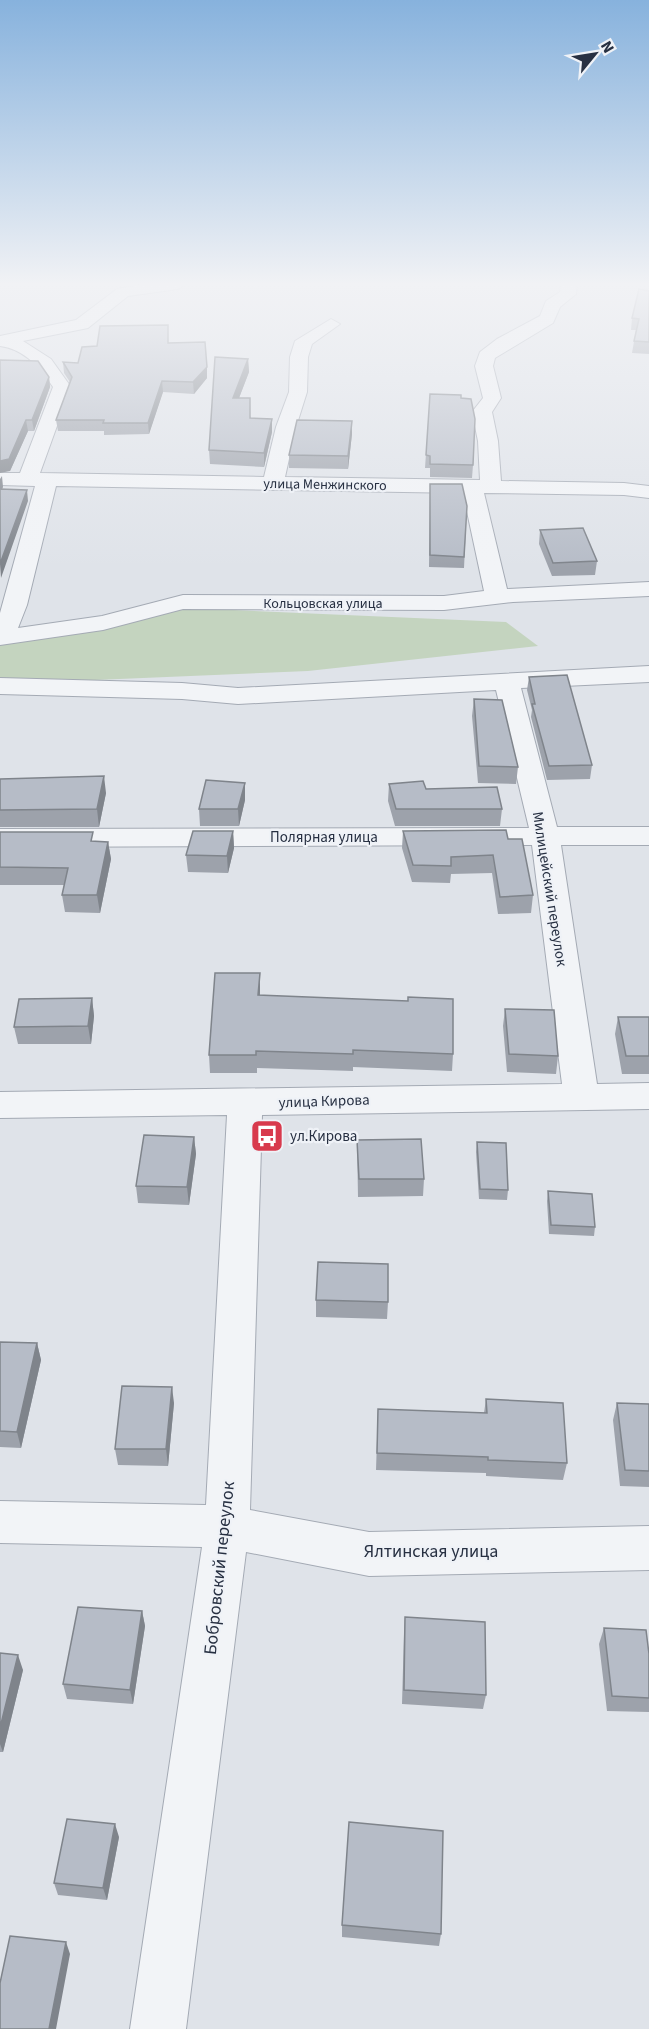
<svg xmlns="http://www.w3.org/2000/svg" width="649" height="2029" font-family="'Source Sans 3',sans-serif">
  <rect width="100%" height="100%" fill="#dfe3e9"/>
  <!-- green -->
  <path fill="#c4d4bf" d="M 165,607 L 506,622 L 538,646 L 308,671 L 0,684 L 0,643 Z"/>
  <g fill="none" stroke-linecap="round" stroke-linejoin="round">
    <defs>
      <path id="minor" d="M 144,284 L 186,284 L 178,289 L 128,296 L 88,328 L 23,341 L 51,359 L 71,387 L 40,473 L 264,477 L 276,427 L 289,392 L 290,357 L 295,341 L 331,319 L 340,324 L 312,344 L 308,357 L 307,392 L 296,427 L 285,477 L 480,480 L 478,441 L 472,412 L 483,398 L 475,366 L 480,352 L 497,339 L 540,316 L 546,301 L 560,292 L 561,284 L 577,284 L 576,294 L 560,307 L 553,323 L 495,358 L 493,366 L 501,398 L 492,412 L 498,441 L 501,481 L 624,483 L 649,486 L 649,498 L 624,495 L 484,493 L 507,589 L 649,582 L 649,596 L 513,602 L 444,610 L 183,609 L 103,630 L 0,645 L 0,613 L 35,486 L 0,485 L 0,473 L 20,473 L 53,387 C 41,368 24,349 0,346 L 0,336 L 76,320 L 117,289 ZM 56,486 L 463,493 L 484,591 L 444,596 L 183,595 L 102,616 L 18,628 L 27,605 Z
        M 649,666 L 649,682 L 521,688 L 557,827 L 649,827 L 649,845 L 561,845 L 597,1084 L 649,1083 L 649,1109 L 262,1115 L 250,1510 L 369,1532 L 649,1526 L 649,1570 L 369,1576 L 246,1552 L 186,2029 L 130,2029 L 202,1547 L 0,1543 L 0,1501 L 206,1505 L 227,1115 L 0,1118 L 0,1092 L 562,1084 L 532,845 L 0,847 L 0,829 L 529,828 L 496,690 L 238,704 L 182,699 L 0,694 L 0,678 L 182,683 L 238,688 Z"/>
    </defs>
    <!-- minor casing -->
    <use href="#minor" stroke="#a4aab4" stroke-width="2"/>
    <!-- minor -->
    <use href="#minor" fill="#f2f4f7" fill-rule="evenodd"/>
  </g>
  <!-- wall -->
  <path fill="#9da2ab" d="M 649,291 L 649,354 L 632,353 L 636,330 L 631,330 L 632,318 Z
    M 168,343 L 207,378 L 194,394 L 163,392 L 149,434 L 104,435 L 104,431 L 58,431 L 56,420 L 70,382 L 64,373 L 63,362 L 78,363 L 97,346 Z
    M 248,359 L 249,372 L 239,398 L 251,418 L 272,419 L 272,432 L 264,467 L 210,464 L 209,450 Z
    M 0,360 L 49,377 L 50,387 L 34,431 L 28,431 L 10,471 Z
    M 430,394 L 461,398 L 473,465 L 472,478 L 430,477 L 430,468 L 425,468 Z
    M 352,421 L 352,434 L 348,469 L 289,468 L 289,455 Z
    M 430,484 L 467,506 L 464,568 L 429,567 Z
    M 540,530 L 597,561 L 595,575 L 552,576 L 539,544 Z
    M 529,677 L 592,765 L 590,779 L 547,780 L 531,717 L 532,710 L 527,690 Z
    M 474,699 L 518,767 L 516,784 L 478,783 L 472,716 Z
    M 0,779 L 106,793 L 99,827 L 0,827 Z
    M 245,783 L 245,800 L 239,826 L 200,826 L 199,809 Z
    M 389,784 L 426,789 L 502,809 L 500,826 L 395,826 L 388,801 Z
    M 233,831 L 234,848 L 228,873 L 188,872 L 186,855 Z
    M 403,831 L 508,839 L 533,895 L 531,913 L 498,914 L 492,873 L 451,874 L 450,883 L 412,882 L 402,848 Z
    M 0,832 L 94,842 L 108,842 L 111,859 L 100,913 L 65,912 L 62,895 L 64,885 L 0,885 Z
    M 260,991 L 260,996 L 453,1054 L 452,1071 L 353,1067 L 353,1071 L 257,1068 L 257,1073 L 210,1073 L 209,1055 Z
    M 92,998 L 94,1016 L 91,1044 L 18,1044 L 14,1027 Z
    M 505,1009 L 558,1056 L 556,1074 L 507,1072 L 503,1026 Z
    M 618,1017 L 649,1017 L 649,1074 L 622,1074 L 615,1034 Z
    M 194,1137 L 196,1154 L 189,1205 L 138,1203 L 136,1186 Z
    M 357,1140 L 424,1179 L 423,1196 L 358,1197 Z
    M 477,1142 L 508,1190 L 507,1200 L 479,1199 L 476,1152 Z
    M 548,1191 L 595,1227 L 594,1236 L 549,1234 L 547,1201 Z
    M 316,1300 L 388,1302 L 387,1319 L 316,1317 Z
    M 0,1342 L 37,1343 L 41,1360 L 21,1448 L 0,1447 Z
    M 486,1399 L 567,1463 L 563,1480 L 486,1476 L 486,1473 L 376,1470 L 378,1409 L 484,1413 Z
    M 174,1403 L 168,1466 L 118,1465 L 115,1449 Z
    M 617,1403 L 649,1404 L 649,1487 L 620,1486 L 613,1420 Z
    M 142,1611 L 145,1626 L 133,1704 L 67,1699 L 63,1684 Z
    M 405,1617 L 486,1695 L 483,1709 L 402,1704 L 404,1632 Z
    M 604,1628 L 649,1654 L 649,1712 L 607,1711 L 599,1644 Z
    M 0,1653 L 23,1670 L 3,1752 L 0,1752 Z
    M 119,1837 L 107,1900 L 58,1895 L 54,1883 Z
    M 342,1925 L 441,1934 L 439,1946 L 342,1937 Z"/>
  <!-- shaded-wall -->
  <path fill="#7f848b" d="M 248,359 L 249,372 L 234,411 L 233,398 Z
    M 207,367 L 207,378 L 194,394 L 193,382 Z
    M 49,377 L 50,387 L 34,431 L 32,420 Z
    M 162,381 L 163,392 L 149,434 L 148,423 Z
    M 272,419 L 272,432 L 264,467 L 264,453 Z
    M 26,420 L 28,431 L 10,471 L 0,473 L 0,461 Z
    M 352,421 L 352,434 L 348,469 L 348,456 Z
    M 2,476 L 3,487 L 0,495 L 0,479 Z
    M 27,490 L 28,501 L 1,578 L 0,564 Z
    M 104,776 L 106,793 L 99,827 L 97,809 Z
    M 245,783 L 245,800 L 239,826 L 238,809 Z
    M 233,831 L 234,848 L 228,873 L 227,856 Z
    M 108,842 L 111,859 L 100,913 L 97,895 Z
    M 260,973 L 260,991 L 259,1013 L 258,995 Z
    M 92,998 L 94,1016 L 91,1044 L 88,1026 Z
    M 194,1137 L 196,1154 L 189,1205 L 187,1187 Z
    M 37,1343 L 41,1360 L 21,1448 L 17,1432 Z
    M 172,1387 L 174,1403 L 168,1466 L 166,1449 Z
    M 142,1611 L 145,1626 L 133,1704 L 130,1690 Z
    M 18,1655 L 23,1670 L 3,1752 L 0,1744 L 0,1728 Z
    M 115,1824 L 119,1837 L 107,1900 L 103,1888 Z
    M 66,1942 L 70,1954 L 56,2029 L 49,2029 Z"/>
  <!-- building -->
  <path fill="#b6bcc7" stroke="#7f848b" stroke-width="1.5" d="M 639,289 L 649,291 L 649,342 L 634,341 L 639,319 L 632,318 Z
    M 168,325 L 168,343 L 205,342 L 207,367 L 193,382 L 162,381 L 148,423 L 103,423 L 104,420 L 56,420 L 72,377 L 63,362 L 78,363 L 82,347 L 97,346 L 100,326 Z
    M 215,357 L 248,359 L 233,398 L 250,398 L 250,418 L 272,419 L 264,453 L 209,450 Z
    M 0,360 L 38,361 L 49,377 L 32,420 L 26,420 L 9,459 L 0,461 Z
    M 430,394 L 461,395 L 461,398 L 471,399 L 475,419 L 473,465 L 430,464 L 430,456 L 426,455 Z
    M 297,420 L 352,421 L 348,456 L 289,455 Z
    M 430,484 L 462,484 L 467,506 L 464,557 L 430,555 Z
    M 0,489 L 27,490 L 0,564 Z
    M 583,528 L 597,561 L 553,563 L 540,530 Z
    M 567,675 L 592,765 L 549,766 L 532,704 L 535,704 L 529,677 Z
    M 474,699 L 502,700 L 518,767 L 479,766 Z
    M 104,776 L 97,809 L 0,810 L 0,779 Z
    M 206,780 L 245,783 L 238,809 L 199,809 Z
    M 423,781 L 426,789 L 497,787 L 502,809 L 396,809 L 389,784 Z
    M 506,830 L 508,839 L 522,839 L 533,895 L 500,897 L 493,855 L 451,857 L 451,866 L 413,865 L 403,831 Z
    M 193,831 L 233,831 L 227,856 L 186,855 Z
    M 0,832 L 93,832 L 91,841 L 108,842 L 97,895 L 62,895 L 68,868 L 0,867 Z
    M 215,973 L 260,973 L 258,995 L 408,1001 L 408,997 L 453,999 L 453,1054 L 353,1050 L 353,1054 L 256,1051 L 256,1055 L 209,1055 Z
    M 92,998 L 88,1026 L 14,1027 L 19,999 Z
    M 505,1009 L 554,1010 L 558,1056 L 509,1054 Z
    M 618,1017 L 649,1017 L 649,1056 L 626,1056 Z
    M 144,1135 L 194,1137 L 187,1187 L 136,1186 Z
    M 421,1139 L 424,1179 L 359,1179 L 357,1140 Z
    M 477,1142 L 506,1143 L 508,1190 L 480,1189 Z
    M 548,1191 L 592,1194 L 595,1227 L 551,1225 Z
    M 318,1262 L 388,1264 L 388,1302 L 316,1300 Z
    M 0,1342 L 37,1343 L 17,1432 L 0,1431 Z
    M 122,1386 L 172,1387 L 166,1449 L 115,1449 Z
    M 486,1399 L 563,1403 L 567,1463 L 488,1460 L 488,1457 L 377,1453 L 378,1409 L 487,1413 Z
    M 617,1403 L 649,1404 L 649,1471 L 625,1470 Z
    M 78,1607 L 142,1611 L 130,1690 L 63,1684 Z
    M 405,1617 L 485,1622 L 486,1695 L 404,1690 Z
    M 604,1628 L 646,1630 L 649,1654 L 649,1698 L 612,1696 Z
    M 0,1653 L 18,1655 L 0,1728 Z
    M 67,1819 L 115,1824 L 103,1888 L 54,1883 Z
    M 349,1822 L 443,1831 L 441,1934 L 342,1925 Z
    M 10,1936 L 66,1942 L 49,2029 L 0,2029 L 0,1983 Z"/>
  <!-- sky -->
  <linearGradient id="sky" x2="0" y2="1"><stop stop-color="#87b2dd"/><stop offset="0.5" stop-color="#f1f2f5"/><stop offset="1" stop-color="#f1f2f5" stop-opacity="0"/></linearGradient>
  <rect width="649" height="568" fill="url(#sky)"/>
  <!-- icons -->
  <defs>
    <symbol id="bus-square" viewBox="-11 -11 22 22"><rect x="-9" y="-9" width="18" height="18" rx="4" fill="#d83a4d" stroke="#eff2f7"/><path d="M-5-6H5V4H4V6H2V4H-2V6H-4V4H-5ZM-3.5-4V0h7V-4ZM-3.5 1.2v1.5H-2V1.2ZM2 1.2v1.5H3.5V1.2Z" fill="#fff"/></symbol>
  </defs>
  <g fill-rule="evenodd">
    <use href="#bus-square" x="248" y="1117" width="38" height="38"/>
  </g>
  <g text-anchor="middle" stroke-width="4.5" stroke-linejoin="round" paint-order="stroke">
    <!-- far-street labels -->
    <g font-size="14" fill="#273042" stroke="#eff2f7">
      <text transform="translate(325 484) rotate(1)" y="5">улица Менжинского</text>
      <text x="323" y="608">Кольцовская улица</text>
    </g>
    <!-- street labels -->
    <g font-size="15" fill="#273042" stroke="#eff2f7">
      <text x="324" y="842">Полярная улица</text>
      <text transform="translate(550 889) rotate(81)" y="5">Милицейский переулок</text>
      <text transform="translate(324 1101) rotate(-2)" y="5">улица Кирова</text>
    </g>
    <!-- poi labels -->
    <g font-size="15" fill="#273042" stroke="#eff2f7" text-anchor="start">
      <text x="290" y="1141">ул.Кирова</text>
    </g>
    <!-- near-street labels -->
    <g font-size="18" fill="#273042" stroke="#eff2f7">
      <text x="431" y="1557">Ялтинская улица</text>
      <text transform="translate(219 1568) rotate(-84)" y="6">Бобровский переулок</text>
    </g>
  </g>
  <!-- north arrow -->
  <g transform="translate(595 54) rotate(60)" stroke="#eff2f7" stroke-width="4.5" paint-order="stroke">
  <path d="M0-4.5L10 22L0 15L-10 22Z" fill="#273042"/>
  <text y="-9" font-size="16" font-weight="bold" text-anchor="middle" fill="#273042">N</text>
  </g>
</svg>
